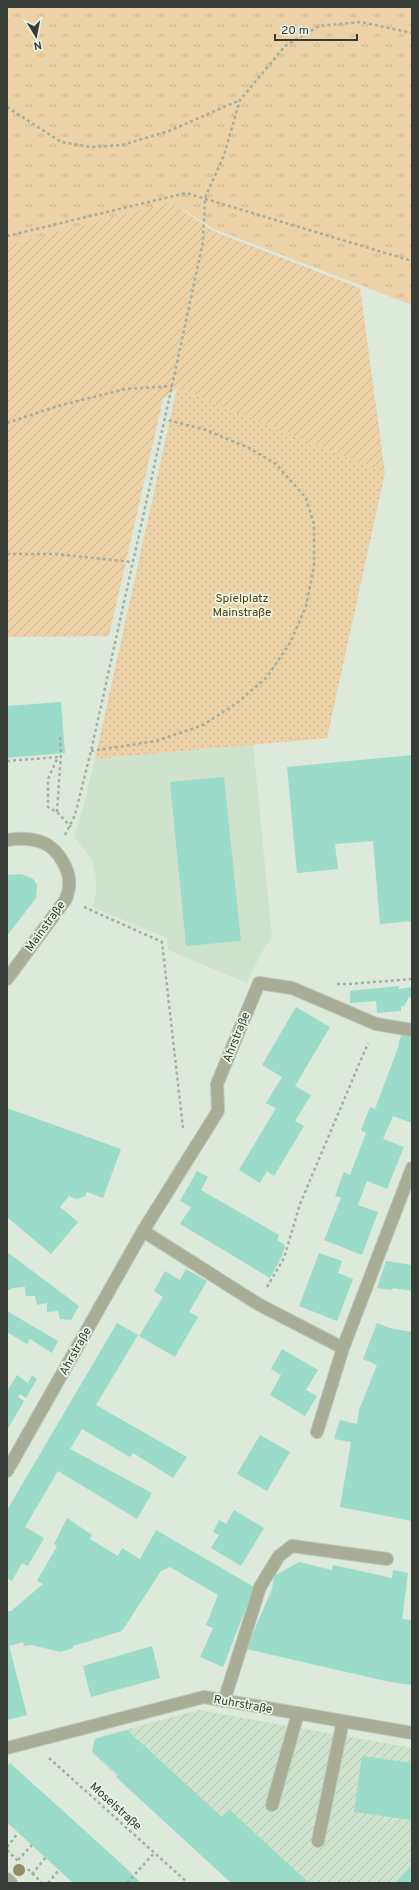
<svg xmlns="http://www.w3.org/2000/svg" width="419" height="1890" font-family="Overpass,sans-serif">
  <defs>
    <pattern id="industrial-furrows" width="10" height="10" patternUnits="userSpaceOnUse"><rect width="10" height="10" fill="#cfe2cd"/><path d="M-1 1l2-2M0 10L10 0M9 11l2-2" fill="none" stroke="#b2c3b1"/></pattern>
    <pattern id="grass-dots" width="8" height="8" patternUnits="userSpaceOnUse"><rect width="8" height="8" fill="#ecd2a6"/><path d="M2 2h.1M6 6h.1" fill="none" stroke="#cbb590" stroke-width="1.8" stroke-linecap="round"/></pattern>
    <pattern id="park-tufts" width="24" height="20" patternUnits="userSpaceOnUse"><rect width="24" height="20" fill="#ecd2a6"/><path d="M3 7l-1-3M5 7V3M7 7l1-3M15 17l-1-3M17 17v-4M19 17l1-3" fill="none" stroke="#cbb590"/></pattern>
    <pattern id="garden-furrows" width="10" height="10" patternUnits="userSpaceOnUse"><rect width="10" height="10" fill="#ecd2a6"/><path d="M-1 1l2-2M0 10L10 0M9 11l2-2" fill="none" stroke="#cbb590"/></pattern>
  </defs>
  <rect width="100%" height="100%" fill="#dce9db"/>
  <!-- built -->
  <path fill="#cfe2cd" d="M 253,745 L 272,937 L 261,953 L 247,983 L 168,950 L 167,938 L 93,907 L 96,892 L 96,877 L 92,860 L 74,836 L 80,820 L 95,759 Z"/>
  <!-- industrial -->
  <path fill="url(#industrial-furrows)" d="M 199,1710 L 412,1748 L 412,1883 L 233,1883 L 92,1753 L 95,1738 Z"/>
  <!-- grass -->
  <path fill="url(#grass-dots)" d="M 177,388 L 385,473 L 327,738 L 95,759 Z"/>
  <!-- park -->
  <path fill="url(#park-tufts)" d="M 7,7 L 412,7 L 412,305 L 214,229 L 171,202 L 7,245 Z"/>
  <!-- garden -->
  <path fill="url(#garden-furrows)" d="M 171,202 L 213,231 L 360,288 L 385,473 L 177,388 L 163,399 L 109,636 L 7,637 L 7,245 Z"/>
  <!-- building -->
  <path fill="#9adcc9" d="M 61,702 L 65,753 L 7,758 L 7,706 Z
    M 412,755 L 412,921 L 380,924 L 373,841 L 335,844 L 338,869 L 297,873 L 287,767 Z
    M 224,777 L 241,941 L 186,946 L 170,782 Z
    M 21,874 L 33,879 L 37,885 L 36,898 L 7,936 L 7,875 Z
    M 399,986 L 399,989 L 412,987 L 412,998 L 409,997 L 404,1006 L 401,1007 L 401,1011 L 377,1013 L 376,1001 L 350,1003 L 350,991 Z
    M 296,1007 L 330,1027 L 295,1086 L 311,1095 L 295,1121 L 304,1126 L 274,1176 L 267,1171 L 260,1183 L 239,1170 L 276,1108 L 266,1103 L 282,1077 L 262,1065 Z
    M 402,1033 L 412,1036 L 412,1123 L 393,1116 L 383,1139 L 404,1147 L 387,1189 L 367,1181 L 358,1205 L 378,1212 L 362,1255 L 324,1240 L 341,1198 L 335,1196 L 344,1172 L 350,1175 L 366,1133 L 361,1130 L 370,1107 L 375,1109 L 399,1045 L 398,1045 Z
    M 7,1108 L 121,1149 L 103,1198 L 87,1192 L 85,1196 L 77,1199 L 69,1196 L 60,1207 L 78,1222 L 51,1254 L 7,1217 Z
    M 197,1171 L 208,1177 L 201,1190 L 279,1235 L 277,1240 L 285,1245 L 282,1256 L 270,1278 L 180,1224 L 191,1207 L 180,1201 Z
    M 7,1252 L 79,1306 L 71,1320 L 60,1319 L 58,1311 L 47,1312 L 47,1303 L 37,1305 L 35,1296 L 26,1296 L 25,1287 L 13,1288 L 7,1291 Z
    M 319,1253 L 342,1261 L 338,1273 L 353,1279 L 337,1321 L 299,1306 Z
    M 386,1261 L 412,1265 L 412,1291 L 393,1288 L 392,1290 L 377,1288 Z
    M 186,1269 L 207,1281 L 189,1312 L 198,1317 L 175,1357 L 139,1336 L 163,1297 L 154,1291 L 165,1271 L 180,1280 Z
    M 7,1311 L 58,1341 L 52,1353 L 30,1339 L 27,1344 L 7,1332 Z
    M 117,1323 L 138,1335 L 96,1405 L 187,1457 L 173,1478 L 133,1453 L 130,1457 L 82,1429 L 70,1449 L 152,1493 L 137,1519 L 58,1471 L 25,1527 L 44,1538 L 28,1566 L 22,1563 L 12,1581 L 7,1578 L 7,1510 Z
    M 377,1323 L 390,1328 L 412,1332 L 412,1521 L 340,1507 L 351,1442 L 334,1439 L 340,1420 L 357,1424 L 359,1410 L 377,1365 L 363,1359 Z
    M 282,1349 L 318,1370 L 306,1390 L 317,1396 L 305,1416 L 270,1395 L 281,1375 L 271,1369 Z
    M 17,1375 L 28,1383 L 32,1375 L 37,1379 L 26,1398 L 20,1394 L 18,1397 L 24,1401 L 7,1430 L 7,1391 Z
    M 260,1435 L 290,1452 L 267,1491 L 237,1474 Z
    M 234,1510 L 264,1528 L 241,1566 L 211,1548 L 219,1535 L 213,1532 L 219,1520 L 226,1524 Z
    M 67,1518 L 92,1535 L 90,1539 L 118,1556 L 122,1548 L 140,1559 L 156,1530 L 254,1587 L 223,1667 L 200,1657 L 213,1628 L 206,1625 L 218,1595 L 170,1567 L 161,1571 L 122,1631 L 73,1646 L 73,1648 L 61,1652 L 31,1645 L 24,1646 L 23,1642 L 9,1646 L 27,1715 L 7,1720 L 7,1611 L 11,1611 L 43,1584 L 37,1581 L 57,1546 L 54,1544 Z
    M 299,1562 L 332,1570 L 333,1565 L 392,1578 L 393,1570 L 408,1573 L 402,1619 L 412,1620 L 412,1685 L 390,1682 L 246,1649 L 272,1589 L 274,1576 Z
    M 152,1646 L 160,1678 L 91,1697 L 83,1666 Z
    M 127,1730 L 222,1817 L 229,1809 L 309,1883 L 231,1883 L 116,1777 L 118,1775 L 92,1751 L 95,1739 Z
    M 362,1756 L 412,1763 L 412,1820 L 354,1812 Z
    M 10,1763 L 126,1868 L 141,1883 L 73,1883 L 11,1826 L 7,1823 L 7,1766 Z
    M 412,1865 L 412,1883 L 395,1883 L 409,1868 Z"/>
  <g fill="none" stroke-linecap="round" stroke-linejoin="round">
    <defs>
      <path id="lane" d="M 224,1701 L 260,1587 L 279,1556 L 292,1546 L 387,1559
        M 272,1805 L 298,1713
        M 318,1841 L 343,1721
        M 7,1879 L 11,1883"/>
      <path id="street" d="M 7,840 C 20,838 32,838 44,843 C 59,850 71,871 69,887 C 69,891 67,895 66,899 L 7,979
        M 143,1231 L 258,1304 L 343,1348
        M 317,1432 L 343,1348 L 412,1168
        M 7,1471 L 143,1231 L 218,1111 L 217,1084 L 259,983 L 292,988 L 376,1024 L 412,1030
        M 7,1748 L 204,1697 L 412,1733"/>
    </defs>
    <!-- lane casing -->
    <use href="#lane" stroke="#bbc6ba" stroke-width="14"/>
    <!-- street casing -->
    <use href="#street" stroke="#bbc6ba" stroke-width="14"/>
    <!-- path -->
    <path stroke="#a5afa4" stroke-width="2.5" stroke-dasharray="3 3" stroke-linecap="butt" d="M 7,107 L 61,142 L 91,147 L 122,145 L 169,131 L 240,100
      M 7,236 L 186,193 L 412,261
      M 7,423 L 58,406 L 125,389 L 172,386
      M 7,554 L 56,554 L 132,562
      M 91,751 L 156,741 L 203,725 L 237,703 L 267,677 L 290,643 L 306,606 L 314,566 L 314,524 L 306,498 L 276,464 L 249,448 L 206,430 L 164,419
      M 7,761 L 58,757 L 48,779 L 48,807 L 57,812 L 71,827
      M 57,812 L 61,754 L 60,737
      M 65,835 L 75,815 L 91,751 L 172,386 L 203,242 L 205,198 L 224,155 L 240,100 L 285,46 L 319,26 L 361,22 L 412,33
      M 84,907 L 162,942 L 183,1128
      M 337,984 L 349,984 L 412,979
      M 267,1287 L 284,1258 L 300,1204 L 368,1043
      M 49,1758 L 188,1883
      M 7,1847 L 18,1833
      M 7,1850 L 18,1861
      M 18,1860 L 32,1845
      M 28,1869 L 42,1883
      M 32,1874 L 46,1857
      M 48,1883 L 59,1870
      M 127,1883 L 155,1852"/>
    <!-- lane -->
    <use href="#lane" stroke="#aaad96" stroke-width="12"/>
    <!-- street -->
    <use href="#street" stroke="#aaad96" stroke-width="12"/>
  </g>
  <!-- trees -->
  <circle fill="#948a63" cx="19" cy="1870" r="6"/>
  <g text-anchor="middle" stroke-width="3.5" stroke-linejoin="round" paint-order="stroke">
    <!-- park labels -->
    <g font-size="12" fill="#593d00" stroke="#e9f7e8">
      <text x="242" y="602">Spielplatz<tspan x="242" dy="14">Mainstraße</tspan></text>
    </g>
    <!-- street labels -->
    <g font-size="12" fill="#373c36" stroke="#e9f7e8">
      <text transform="translate(45 926) rotate(-54)" y="4">Mainstraße</text>
      <text transform="translate(236 1037) rotate(-68)" y="4">Ahrstraße</text>
      <text transform="translate(75 1351) rotate(-61)" y="4">Ahrstraße</text>
      <text transform="translate(243 1704) rotate(10)" y="4">Ruhrstraße</text>
      <text transform="translate(116 1806) rotate(42)" y="4">Moselstraße</text>
    </g>
  </g>
  <!-- border -->
  <rect width="419" height="1890" fill="none" stroke="#373c36" stroke-width="16"/>
  <!-- north arrow -->
  <g transform="translate(36 36) rotate(170)" stroke="#e9f7e8" stroke-width="3" paint-order="stroke">
  <path d="M0-3L7 15L0 10L-7 15Z" fill="#373c36"/>
  <text y="-6" font-size="11" font-weight="bold" text-anchor="middle" fill="#373c36">N</text>
  </g>
  <!-- scale -->
  <path d="M275 34v6h82v-6" fill="none" stroke="#373c36" stroke-width="2"/>
  <text x="281" y="34" font-size="12" fill="#373c36" stroke="#e9f7e8" stroke-width="3" paint-order="stroke">20 m</text>
</svg>
